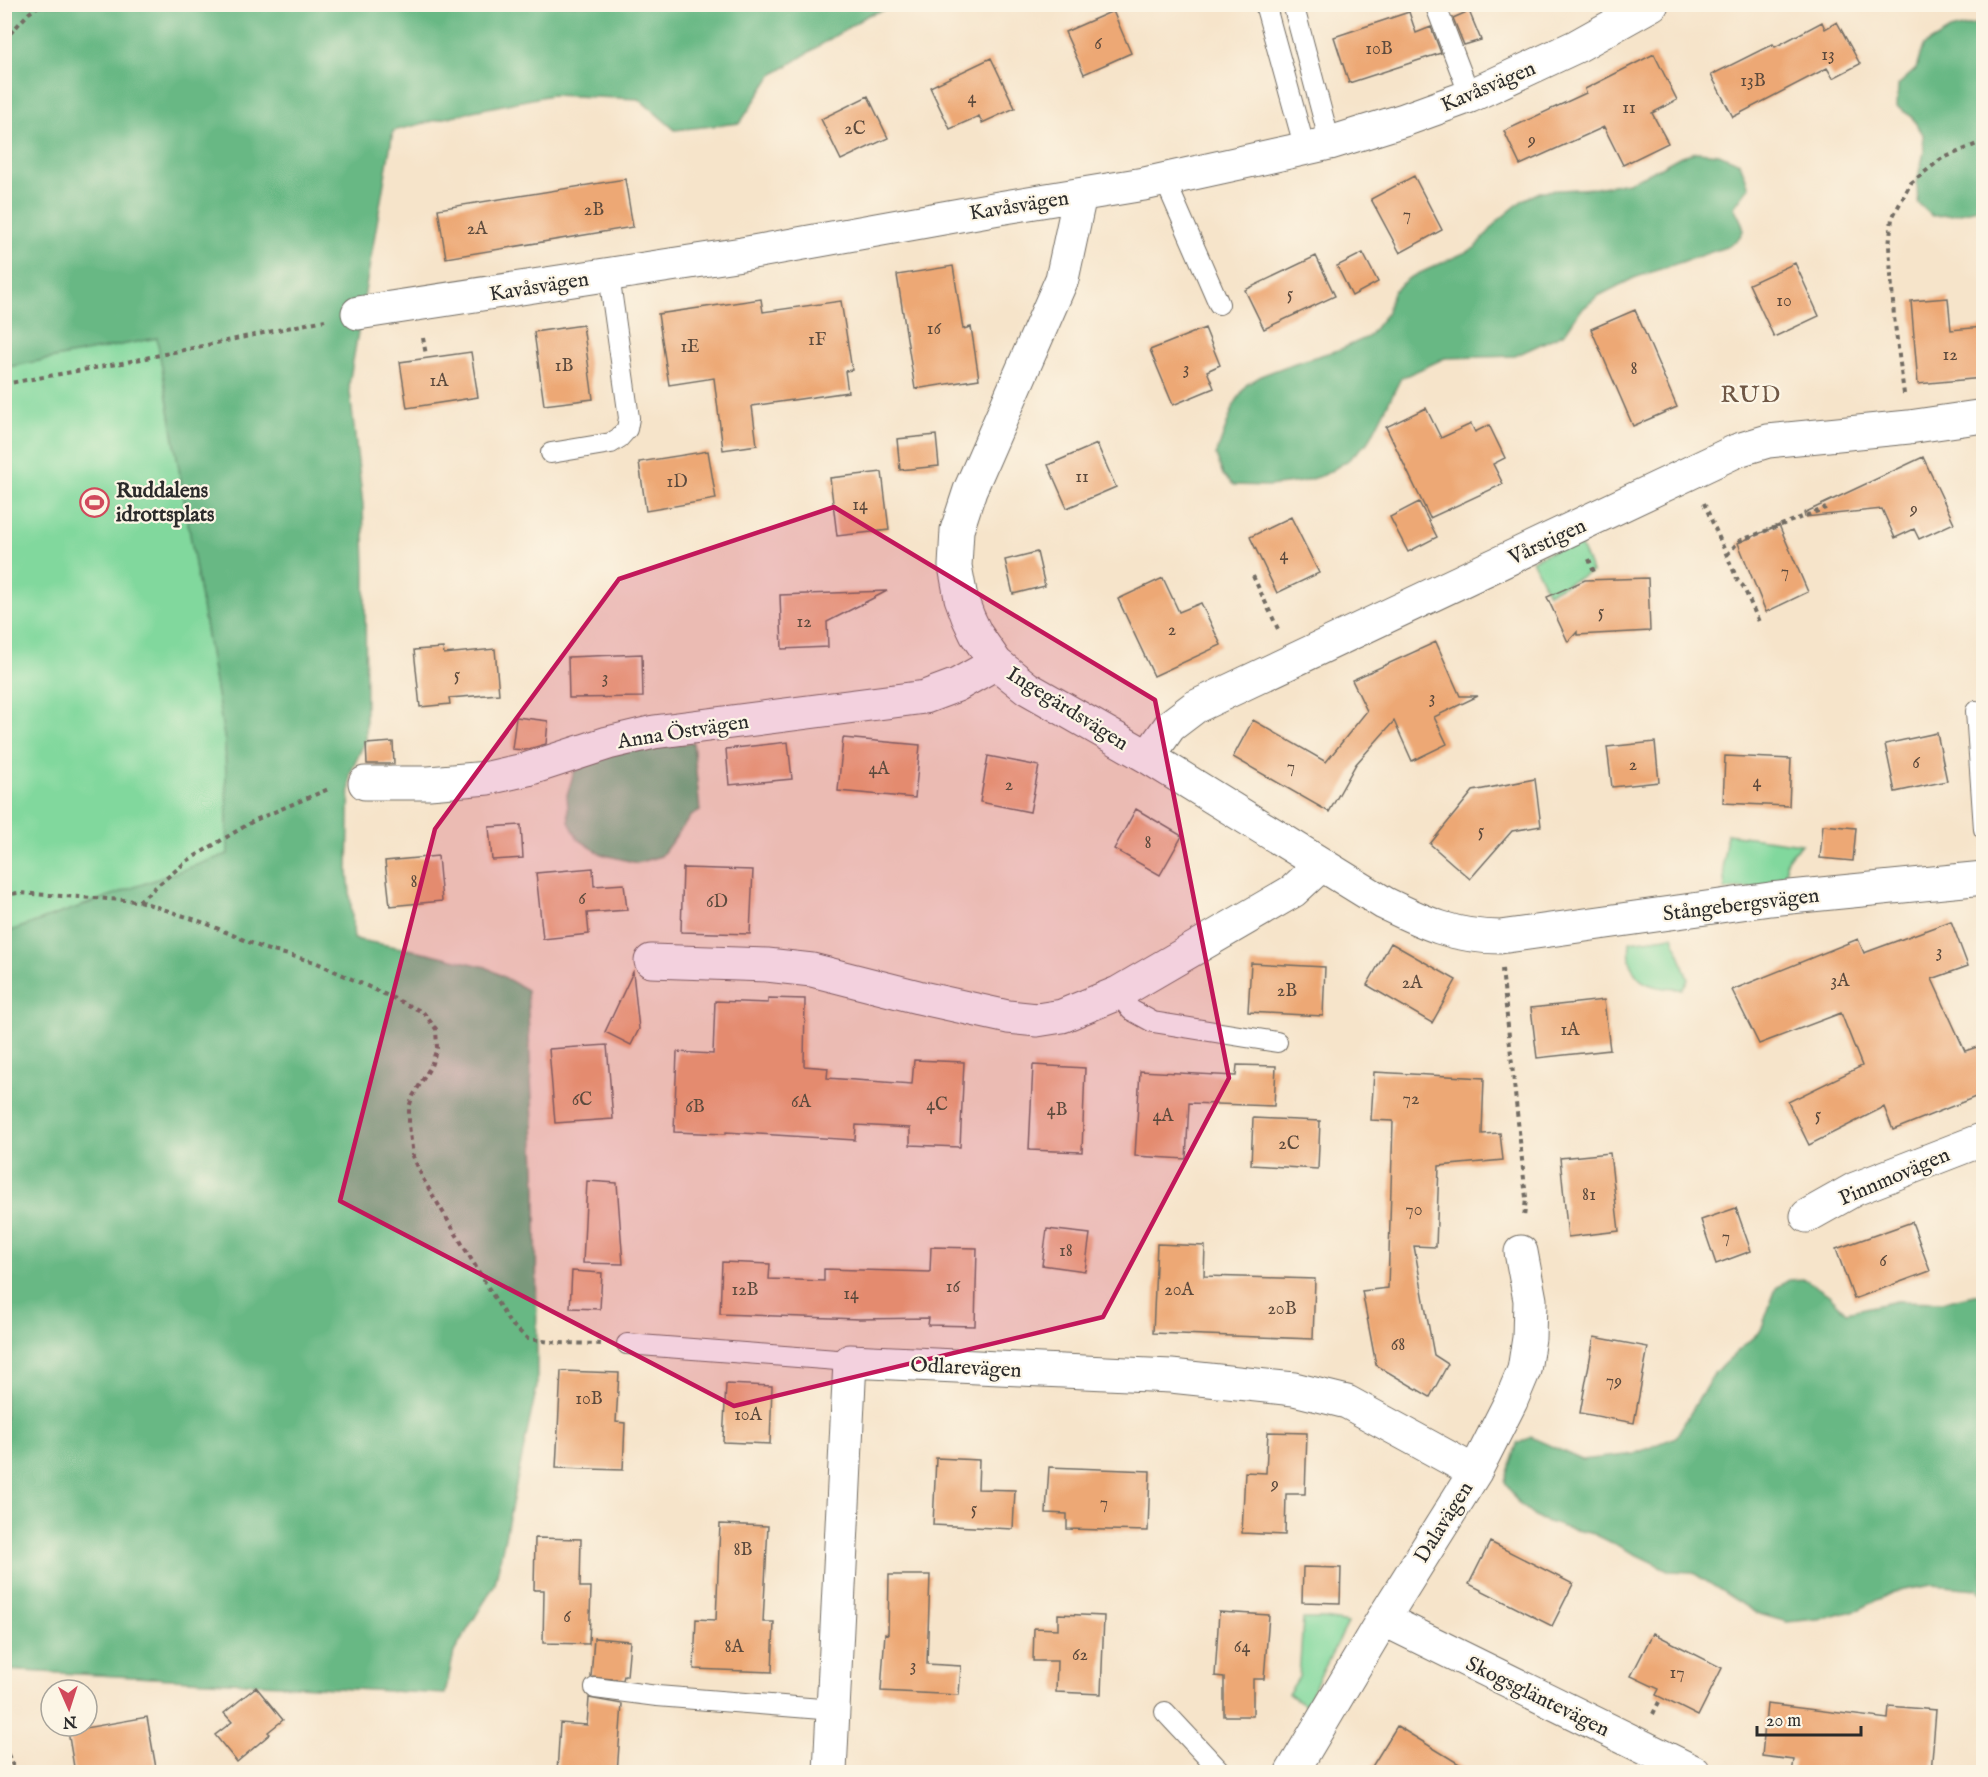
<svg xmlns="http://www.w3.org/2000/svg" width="1988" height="1777" font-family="'IM FELL English',serif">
  <rect width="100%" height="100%" fill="#fcf5e5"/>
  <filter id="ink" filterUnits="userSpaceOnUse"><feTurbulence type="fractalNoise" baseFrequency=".0167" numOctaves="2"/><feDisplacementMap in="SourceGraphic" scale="12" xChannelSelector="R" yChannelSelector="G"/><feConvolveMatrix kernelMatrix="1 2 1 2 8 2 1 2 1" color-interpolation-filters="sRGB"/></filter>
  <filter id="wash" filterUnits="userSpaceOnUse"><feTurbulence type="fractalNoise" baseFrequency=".008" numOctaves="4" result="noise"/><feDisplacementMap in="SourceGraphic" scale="24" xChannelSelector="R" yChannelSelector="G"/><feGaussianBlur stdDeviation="1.35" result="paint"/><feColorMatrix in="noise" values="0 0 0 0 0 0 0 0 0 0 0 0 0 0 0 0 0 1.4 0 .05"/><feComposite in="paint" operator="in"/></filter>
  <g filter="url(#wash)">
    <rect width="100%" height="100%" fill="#f6e4ca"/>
    <!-- green -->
    <path fill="#81d89d" stroke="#568264" stroke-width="1.5" d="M 157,338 L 225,742 L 228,854 L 5,933 L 5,366 L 13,366 Z
      M 1578,540 L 1592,572 L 1548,593 L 1532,560 Z
      M 1727,834 L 1802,844 L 1792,853 L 1786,861 L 1787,885 L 1725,890 L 1723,863 Z
      M 1673,936 L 1688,980 L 1682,989 C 1647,989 1626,981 1630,942 Z
      M 1303,1619 L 1325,1619 L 1348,1623 L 1305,1705 L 1288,1694 L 1299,1677 Z"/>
    <!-- forest -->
    <path fill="#68b884" stroke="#4a7258" stroke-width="1.5" d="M 5,5 L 901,5 L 868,15 L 771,76 L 740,123 L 675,130 L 639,99 L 551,95 L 473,111 L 393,131 L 349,384 L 363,505 L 365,566 L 366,739 L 350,774 L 348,871 L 354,939 L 428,953 L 486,967 L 527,990 L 536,1190 L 537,1386 L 495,1584 L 454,1652 L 445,1694 L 5,1670 L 5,933 L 228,854 L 225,742 L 157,338 L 13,366 L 5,366 Z
      M 1983,22 L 1983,208 L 1951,215 L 1932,216 L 1918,203 L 1917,183 L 1924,152 L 1923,134 L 1911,116 L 1897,107 L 1898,85 L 1916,69 L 1923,46 L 1950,30 Z
      M 1697,152 L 1719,154 L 1740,163 L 1749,187 L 1734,207 C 1744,227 1750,231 1729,246 L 1634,278 L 1598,296 L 1579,312 L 1565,333 L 1515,356 L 1445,358 L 1401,378 L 1369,441 L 1347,461 L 1324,475 L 1301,482 L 1269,486 L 1234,485 L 1223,475 L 1216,455 L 1234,405 L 1246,385 L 1263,375 L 1295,363 L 1341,349 L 1368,337 L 1386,314 L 1393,292 L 1409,278 L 1475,248 L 1499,220 L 1523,200 L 1542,191 L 1596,188 L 1628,182 L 1650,173 L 1681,156 Z
      M 693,742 L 700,811 L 691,816 L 661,856 L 637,863 L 601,854 L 578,839 L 569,822 L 567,795 L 574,772 L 606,754 Z
      M 1805,1279 L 1829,1295 L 1846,1312 L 1897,1301 L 1943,1302 L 1983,1293 L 1983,1594 L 1977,1589 L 1932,1585 L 1893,1592 L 1860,1609 L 1827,1618 L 1787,1622 L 1756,1613 L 1692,1572 L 1670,1571 L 1594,1534 L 1566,1528 L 1536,1518 L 1519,1504 L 1505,1482 L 1517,1444 L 1531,1437 L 1582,1460 L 1634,1454 L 1676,1437 L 1715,1372 L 1761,1330 L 1776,1288 L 1789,1280 Z"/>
    <g id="blocks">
      <!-- building -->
      <path fill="#eda874" d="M 1113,11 L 1131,53 L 1084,74 L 1065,32 Z
        M 1469,11 L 1481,40 L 1464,45 L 1453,18 Z
        M 1409,12 L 1416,33 L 1431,27 L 1441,53 L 1349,83 L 1334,37 Z
        M 1822,22 L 1825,29 L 1837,22 L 1860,64 L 1833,78 L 1827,68 L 1733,117 L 1711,75 L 1773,44 L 1775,47 Z
        M 1654,54 L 1677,100 L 1652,113 L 1668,143 L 1623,165 L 1604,127 L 1520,165 L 1504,131 L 1586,93 L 1585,89 Z
        M 991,58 L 1015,108 L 982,123 L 979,116 L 950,129 L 930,87 Z
        M 868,96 L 888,138 L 841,160 L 821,119 Z
        M 1414,176 L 1442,230 L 1400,253 L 1371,199 Z
        M 625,179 L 633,227 L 446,258 L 438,209 Z
        M 1363,253 L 1378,282 L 1352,296 L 1337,266 Z
        M 1316,256 L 1335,296 L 1264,329 L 1245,290 Z
        M 1795,263 L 1819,316 L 1774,337 L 1749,284 Z
        M 953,266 L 963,329 L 971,327 L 979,379 L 915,389 L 897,275 Z
        M 1948,298 L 1951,330 L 1983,327 L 1983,378 L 1918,384 L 1911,301 Z
        M 761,299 L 763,312 L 841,301 L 852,370 L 845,371 L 848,392 L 752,406 L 757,445 L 723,450 L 714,378 L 669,385 L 658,314 Z
        M 1635,310 L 1677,407 L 1633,426 L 1591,329 Z
        M 583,325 L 593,399 L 544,405 L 534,332 Z
        M 1205,328 L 1220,365 L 1207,371 L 1214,388 L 1173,405 L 1150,350 Z
        M 471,352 L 478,397 L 407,408 L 400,362 Z
        M 1426,408 L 1441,438 L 1471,424 L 1475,432 L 1489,425 L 1505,458 L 1493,464 L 1503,484 L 1430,518 L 1386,427 Z
        M 936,435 L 939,466 L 900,470 L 897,439 Z
        M 1097,444 L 1116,487 L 1067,508 L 1048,465 Z
        M 708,451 L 716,499 L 646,511 L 639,462 Z
        M 1923,457 L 1954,523 L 1919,539 L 1914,529 L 1895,538 L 1882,509 L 1805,517 L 1804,513 Z
        M 882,472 L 889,530 L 837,536 L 830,478 Z
        M 1419,502 L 1437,537 L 1408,552 L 1390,517 Z
        M 1291,517 L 1319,573 L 1277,593 L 1250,537 Z
        M 1779,525 L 1808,592 L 1766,612 L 1738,543 Z
        M 1037,552 L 1045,586 L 1013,594 L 1005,560 Z
        M 1163,578 L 1179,612 L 1201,603 L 1221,645 L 1154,676 L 1118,599 Z
        M 1648,578 L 1650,631 L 1577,635 L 1577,632 L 1568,642 L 1547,597 L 1585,580 Z
        M 887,591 L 827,622 L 828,647 L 782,649 L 780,595 Z
        M 1436,642 L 1460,696 L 1478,696 L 1434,717 L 1447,744 L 1412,761 L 1394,721 L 1356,764 L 1329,812 L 1233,757 L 1253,720 L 1326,762 L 1367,711 L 1352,680 Z
        M 443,648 L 444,654 L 495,649 L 499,694 L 449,698 L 450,704 L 420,707 L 414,650 Z
        M 642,654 L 643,697 L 569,698 L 568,657 Z
        M 516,717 L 548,721 L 546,744 L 525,750 L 512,749 Z
        M 1937,733 L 1947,781 L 1895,792 L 1885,744 Z
        M 843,738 L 920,745 L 915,798 L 838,791 Z
        M 393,742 L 394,764 L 367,764 L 366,744 Z
        M 788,742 L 792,779 L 729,785 L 726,749 Z
        M 1655,742 L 1659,782 L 1612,787 L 1607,747 Z
        M 988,756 L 1039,766 L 1030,812 L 980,802 Z
        M 1725,756 L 1791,759 L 1789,806 L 1723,803 Z
        M 1535,779 L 1541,826 L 1512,831 L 1470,879 L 1430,844 L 1473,791 Z
        M 1136,809 L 1182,836 L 1160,875 L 1114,849 Z
        M 521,825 L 523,858 L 492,860 L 489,827 Z
        M 1823,825 L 1856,828 L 1853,861 L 1820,858 Z
        M 438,856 L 442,901 L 390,906 L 385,861 Z
        M 593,868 L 594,886 L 624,884 L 627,910 L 587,913 L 589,934 L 543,939 L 536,873 Z
        M 683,868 L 753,870 L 750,934 L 681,932 Z
        M 1951,921 L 1968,966 L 1932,979 L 1965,1051 L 1983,1045 L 1983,1094 L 1893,1130 L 1884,1107 L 1809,1145 L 1788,1102 L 1862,1066 L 1841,1013 L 1759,1044 L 1732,990 L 1858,939 L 1864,953 Z
        M 1391,943 L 1456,980 L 1432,1023 L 1367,985 Z
        M 1251,963 L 1325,967 L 1323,1016 L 1248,1012 Z
        M 633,972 L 639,1029 L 631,1045 L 605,1032 Z
        M 768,998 L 805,999 L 804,1066 L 828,1068 L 827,1078 L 912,1084 L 914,1060 L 964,1062 L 960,1147 L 910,1145 L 910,1128 L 856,1125 L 855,1140 L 726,1132 L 726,1134 L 674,1132 L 677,1052 L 713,1054 L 715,1001 L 768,1003 Z
        M 1604,1000 L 1610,1050 L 1537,1058 L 1531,1008 Z
        M 607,1045 L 613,1119 L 555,1123 L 549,1049 Z
        M 1033,1065 L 1085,1068 L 1082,1152 L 1029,1150 Z
        M 1237,1065 L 1276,1066 L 1274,1106 L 1189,1103 L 1186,1159 L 1135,1156 L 1140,1071 L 1236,1076 Z
        M 1374,1072 L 1484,1078 L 1482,1134 L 1500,1133 L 1503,1160 L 1439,1166 L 1436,1247 L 1414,1246 L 1434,1355 L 1448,1364 L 1430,1397 L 1376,1365 L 1362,1291 L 1388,1288 L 1393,1121 L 1371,1120 Z
        M 1253,1118 L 1320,1121 L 1318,1169 L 1251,1165 Z
        M 1610,1153 L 1619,1231 L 1568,1237 L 1560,1158 Z
        M 587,1181 L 617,1183 L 623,1264 L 583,1263 Z
        M 1736,1208 L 1751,1251 L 1716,1264 L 1701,1220 Z
        M 1912,1222 L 1930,1271 L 1854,1299 L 1836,1249 Z
        M 1047,1229 L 1090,1234 L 1085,1271 L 1042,1265 Z
        M 1157,1244 L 1205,1246 L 1204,1276 L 1315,1279 L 1313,1339 L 1153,1333 Z
        M 931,1247 L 977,1248 L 975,1326 L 928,1325 L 929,1318 L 859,1319 L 720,1314 L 722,1262 L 770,1264 L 769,1279 L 824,1281 L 824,1269 L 930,1272 Z
        M 572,1271 L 602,1273 L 600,1309 L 570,1308 Z
        M 1594,1337 L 1648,1347 L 1634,1423 L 1580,1413 Z
        M 561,1371 L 619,1373 L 616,1422 L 625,1423 L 623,1470 L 556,1468 Z
        M 726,1384 L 772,1386 L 770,1444 L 723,1442 Z
        M 1268,1432 L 1307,1433 L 1305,1494 L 1286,1494 L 1285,1535 L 1242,1533 L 1245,1472 L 1266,1473 Z
        M 936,1458 L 979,1460 L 978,1489 L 1015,1490 L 1013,1529 L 933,1525 Z
        M 1049,1467 L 1150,1471 L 1148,1531 L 1067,1529 L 1067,1514 L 1046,1513 Z
        M 720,1524 L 768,1526 L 763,1622 L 774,1622 L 772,1672 L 694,1669 L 696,1619 L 716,1620 Z
        M 535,1538 L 581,1539 L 580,1587 L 591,1587 L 589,1644 L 543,1643 L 544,1590 L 534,1590 Z
        M 1490,1542 L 1573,1584 L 1552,1626 L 1469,1584 Z
        M 1303,1567 L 1341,1568 L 1340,1603 L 1302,1602 Z
        M 889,1575 L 930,1575 L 927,1664 L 961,1666 L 959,1695 L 881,1691 L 885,1633 L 888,1634 Z
        M 1219,1612 L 1269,1615 L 1264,1679 L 1253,1679 L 1253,1716 L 1224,1716 L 1224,1677 L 1215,1676 Z
        M 1058,1614 L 1104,1616 L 1101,1694 L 1056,1692 L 1057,1661 L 1033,1661 L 1034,1628 L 1058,1629 Z
        M 1653,1633 L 1722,1668 L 1698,1716 L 1656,1695 L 1659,1689 L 1631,1676 Z
        M 594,1638 L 630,1641 L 627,1676 L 624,1676 L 623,1680 L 591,1677 Z
        M 256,1687 L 283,1720 L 268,1732 L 270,1734 L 237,1762 L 215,1735 L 232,1722 L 224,1713 Z
        M 589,1698 L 622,1704 L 617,1773 L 557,1773 L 560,1723 L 587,1725 Z
        M 1767,1704 L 1888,1719 L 1889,1706 L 1936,1710 L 1931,1773 L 1792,1773 L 1794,1760 L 1762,1756 Z
        M 147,1717 L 156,1768 L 132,1773 L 75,1773 L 68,1731 Z
        M 1397,1726 L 1474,1773 L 1368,1773 Z"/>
    </g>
  </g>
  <g filter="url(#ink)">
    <use href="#blocks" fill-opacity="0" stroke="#726c63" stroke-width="1.5"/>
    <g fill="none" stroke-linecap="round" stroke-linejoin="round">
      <defs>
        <path id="service" d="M 1265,4 L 1305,149
          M 1293,4 L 1330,143
          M 1435,4 L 1470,96
          M 1165,180 L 1219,304
          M 551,453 L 611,443 L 619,438 L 627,429 L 629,418 L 609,275
          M 1976,711 L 1984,829
          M 1118,993 L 1131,1010 L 1153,1022 L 1277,1042
          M 627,1344 L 850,1361
          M 595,1688 L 657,1696 L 834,1710
          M 1165,1712 L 1221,1772"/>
        <path id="minor" d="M 1080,195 L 1062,279 L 970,490 L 957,530 L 955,566 L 961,598 L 968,617 L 976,634 L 996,663 L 1027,688 L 1148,757 L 1384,903 C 1425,923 1454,937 1500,937 L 1770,899 L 1984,878
          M 358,313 L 742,254 L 999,208 L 1144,184 L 1330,143 L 1404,120 L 1470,96 L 1577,46 L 1652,4
          M 1148,757 L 1170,726 L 1195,707 L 1738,450 L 1768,441 L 1909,427 L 1984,416
          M 365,783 L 429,783 L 488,778 L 528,769 L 608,743 L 654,732 L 925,697 L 957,685 L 996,663
          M 651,961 L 767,965 L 812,970 L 918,997 L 1008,1017 L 1037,1020 L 1062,1016 L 1118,993 L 1293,891 L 1321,865
          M 1807,1216 L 1855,1189 L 1984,1139
          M 1383,1619 L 1694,1772
          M 830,1772 L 850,1361 L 1171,1376 L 1294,1389 L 1347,1402 L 1475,1472
          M 1292,1772 L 1383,1619 L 1475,1472 L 1511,1401 L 1524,1370 L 1529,1338 L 1530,1300 L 1521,1252"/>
      </defs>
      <!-- service casing -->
      <use href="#service" stroke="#726c63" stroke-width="22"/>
      <!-- minor casing -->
      <use href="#minor" stroke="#726c63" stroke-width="35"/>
      <!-- path -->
      <path stroke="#726c63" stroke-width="4" stroke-dasharray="4.5 4.5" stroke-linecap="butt" d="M 4,40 L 29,13 L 41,4
        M 423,338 L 426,355
        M 4,384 L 122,363 L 325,320
        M 1904,394 L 1894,317 L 1889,246 L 1892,218 L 1911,183 L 1941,159 L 1984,141
        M 1704,503 L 1738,581 L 1743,586 L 1760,624
        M 1727,555 L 1739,541 L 1826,508
        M 1589,559 L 1595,575
        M 1253,576 L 1278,629
        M 4,895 L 18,893 L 139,901 L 187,861 L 255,820 L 331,788
        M 139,901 L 205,923 L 265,949 L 315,962 L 423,1012 L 436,1029 L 437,1048 L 431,1066 L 413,1096 L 409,1107 L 409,1125 L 413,1156 L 423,1179 L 509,1322 L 528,1339 L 559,1343 L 602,1344
        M 1502,969 L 1526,1198 L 1524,1218
        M 1653,1714 L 1659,1702
        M 4,1746 L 16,1772"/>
      <!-- service -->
      <use href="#service" stroke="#fff" stroke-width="20"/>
      <!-- minor -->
      <use href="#minor" stroke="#fff" stroke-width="33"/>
    </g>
  </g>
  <!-- marked area -->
  <path fill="#c2185b" fill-opacity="0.2" stroke="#c2185b" stroke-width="4.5" stroke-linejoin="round" d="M 834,507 L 1155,700 L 1229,1078 L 1103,1317 L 734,1406 L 340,1201 L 435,829 L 619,579 Z"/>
  <!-- icons -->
  <defs>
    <symbol id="stadium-ring" viewBox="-11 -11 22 22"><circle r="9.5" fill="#fcf5e5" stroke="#d1495b" stroke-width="1.5"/><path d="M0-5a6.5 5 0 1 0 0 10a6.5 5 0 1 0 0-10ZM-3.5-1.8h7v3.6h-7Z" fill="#d1495b"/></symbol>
  </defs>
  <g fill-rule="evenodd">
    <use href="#stadium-ring" x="78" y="486" width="33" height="33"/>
  </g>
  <g text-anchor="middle" stroke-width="4.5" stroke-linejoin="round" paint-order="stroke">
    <!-- number labels -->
    <g font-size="18" fill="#5c4a3d">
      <text x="1098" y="49">6</text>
      <text x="1379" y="54">10B</text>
      <text x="1828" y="60">13</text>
      <text x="1753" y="86">13B</text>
      <text x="972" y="103">4</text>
      <text x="1629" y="113">11</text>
      <text x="855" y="134">2C</text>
      <text x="1532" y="145">9</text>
      <text x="594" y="215">2B</text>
      <text x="1407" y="220">7</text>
      <text x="477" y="234">2A</text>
      <text x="1290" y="299">5</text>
      <text x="1784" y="306">10</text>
      <text x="934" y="334">16</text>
      <text x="817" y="345">1F</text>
      <text x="690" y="352">1E</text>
      <text x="1950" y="360">12</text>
      <text x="564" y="371">1B</text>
      <text x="1186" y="374">3</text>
      <text x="1634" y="374">8</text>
      <text x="439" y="386">1A</text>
      <text x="1082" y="482">11</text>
      <text x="677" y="487">1D</text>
      <text x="860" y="510">14</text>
      <text x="1914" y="514">9</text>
      <text x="1284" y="560">4</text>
      <text x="1785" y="577">7</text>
      <text x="1601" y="617">5</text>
      <text x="804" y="627">12</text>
      <text x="1172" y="635">2</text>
      <text x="457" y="680">5</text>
      <text x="605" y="683">3</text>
      <text x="1432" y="703">3</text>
      <text x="1916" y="768">6</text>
      <text x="1633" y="770">2</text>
      <text x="1291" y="772">7</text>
      <text x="879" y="774">4A</text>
      <text x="1757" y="787">4</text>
      <text x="1009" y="790">2</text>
      <text x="1481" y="836">5</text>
      <text x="1148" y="848">8</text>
      <text x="414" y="887">8</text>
      <text x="582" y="904">6</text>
      <text x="717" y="907">6D</text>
      <text x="1939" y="957">3</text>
      <text x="1840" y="986">3A</text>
      <text x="1412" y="988">2A</text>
      <text x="1287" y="996">2B</text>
      <text x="1570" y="1035">1A</text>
      <text x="1411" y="1104">72</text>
      <text x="582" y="1105">6C</text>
      <text x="801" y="1107">6A</text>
      <text x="937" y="1110">4C</text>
      <text x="695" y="1112">6B</text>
      <text x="1057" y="1115">4B</text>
      <text x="1818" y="1120">5</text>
      <text x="1163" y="1121">4A</text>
      <text x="1289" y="1149">2C</text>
      <text x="1589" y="1200">81</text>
      <text x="1414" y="1215">70</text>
      <text x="1726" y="1242">7</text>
      <text x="1066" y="1256">18</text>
      <text x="1883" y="1266">6</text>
      <text x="953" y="1292">16</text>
      <text x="745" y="1295">12B</text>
      <text x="1179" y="1295">20A</text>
      <text x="851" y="1299">14</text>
      <text x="1282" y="1314">20B</text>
      <text x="1398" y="1350">68</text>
      <text x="1614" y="1386">79</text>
      <text x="589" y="1404">10B</text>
      <text x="748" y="1420">10A</text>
      <text x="1275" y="1489">9</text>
      <text x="1104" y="1508">7</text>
      <text x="974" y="1514">5</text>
      <text x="743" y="1555">8B</text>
      <text x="567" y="1622">6</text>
      <text x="734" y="1652">8A</text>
      <text x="1242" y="1652">64</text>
      <text x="1080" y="1660">62</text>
      <text x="913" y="1671">3</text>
      <text x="1677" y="1678">17</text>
    </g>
    <!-- street labels -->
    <g font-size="21" fill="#2b2b2b" stroke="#fcf5e5">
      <text transform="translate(1488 86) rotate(-23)" y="7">Kavåsvägen</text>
      <text transform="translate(1019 205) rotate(-9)" y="7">Kavåsvägen</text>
      <text transform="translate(539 286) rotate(-9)" y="7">Kavåsvägen</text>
      <text transform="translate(1547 541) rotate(-25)" y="7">Vårstigen</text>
      <text transform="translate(1068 708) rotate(32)" y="7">Ingegärdsvägen</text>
      <text transform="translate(683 731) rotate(-9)" y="7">Anna Östvägen</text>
      <text transform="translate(1741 904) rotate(-7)" y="7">Stångebergsvägen</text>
      <text transform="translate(1894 1176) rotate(-23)" y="7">Pinnmovägen</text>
      <text transform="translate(966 1367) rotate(3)" y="7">Odlarevägen</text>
      <text transform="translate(1443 1522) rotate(-58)" y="7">Dalavägen</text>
      <text transform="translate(1538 1696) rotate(26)" y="7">Skogsgläntevägen</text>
    </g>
    <!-- poi labels -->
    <g font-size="21" font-weight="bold" fill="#2b2b2b" stroke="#fcf5e5" text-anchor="start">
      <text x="116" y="497">Ruddalens<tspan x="116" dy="24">idrottsplats</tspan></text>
    </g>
    <!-- quarter labels -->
    <g font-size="24" letter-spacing="1.5" fill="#6f5745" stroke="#fcf5e5">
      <text x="1751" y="402">RUD</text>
    </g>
  </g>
  <!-- margin -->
  <rect width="1988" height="1777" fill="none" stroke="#fcf5e5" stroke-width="24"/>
  <!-- north arrow -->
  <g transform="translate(69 1708) rotate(177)"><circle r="28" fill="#fcf5e5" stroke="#a8a49b" stroke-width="1.5"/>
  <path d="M0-4.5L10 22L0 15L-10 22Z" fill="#d1495b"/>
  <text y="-9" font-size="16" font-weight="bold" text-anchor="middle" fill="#2b2b2b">N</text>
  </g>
  <!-- scale -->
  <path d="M1757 1726v9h104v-9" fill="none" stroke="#2b2b2b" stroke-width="3"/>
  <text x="1766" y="1726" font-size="18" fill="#2b2b2b" stroke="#fcf5e5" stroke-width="4.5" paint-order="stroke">20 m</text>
</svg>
